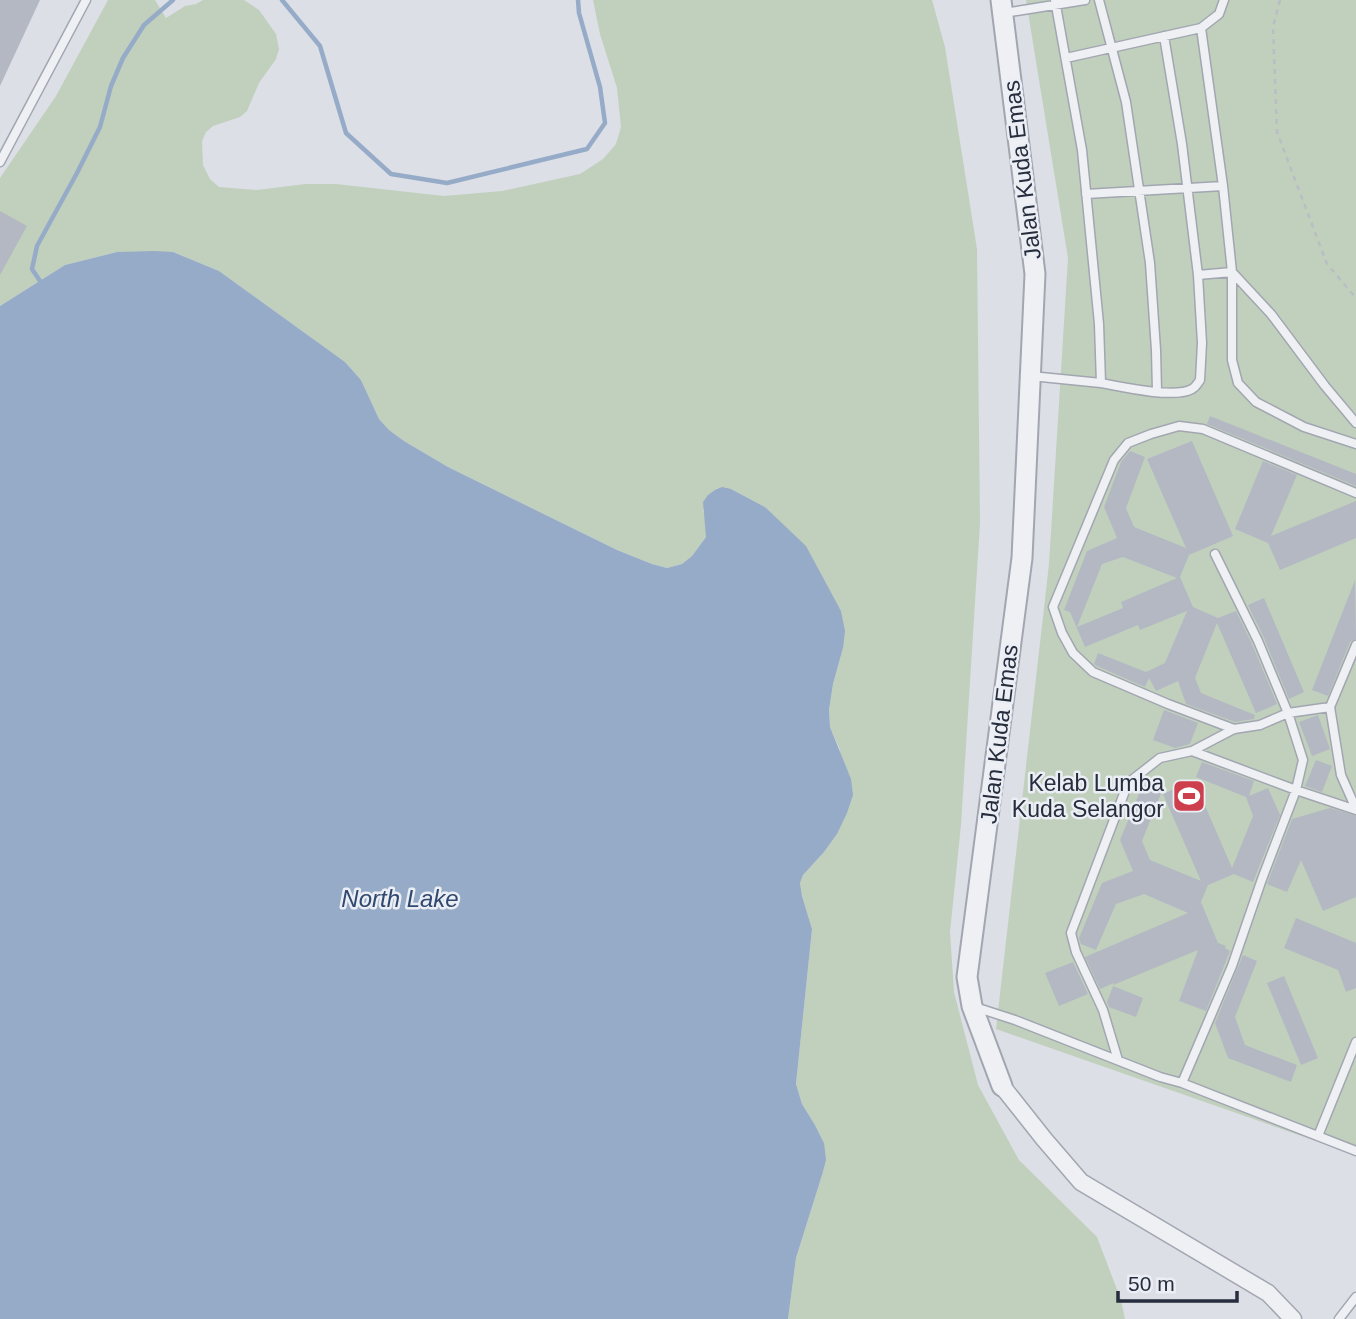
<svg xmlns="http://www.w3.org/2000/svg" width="1356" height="1319" font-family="Helvetica,sans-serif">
  <rect width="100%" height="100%" fill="#dcdfe6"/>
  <!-- green -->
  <path fill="#c1d0bd" d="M 108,0 L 155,0 L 166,18 L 185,6 L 196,4 L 203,0 L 244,0 L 259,10 L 276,34 L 279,49 L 276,59 L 259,83 L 247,111 L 240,117 L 213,126 L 206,132 L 202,141 L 203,165 L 210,179 L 219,187 L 257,190 L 305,184 L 336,184 L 444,196 L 502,191 L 580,174 L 603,159 L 616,144 L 621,127 L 617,88 L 600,34 L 593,0 L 932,0 L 945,47 L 977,249 L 980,523 L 961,825 L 950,932 L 954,992 L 978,1085 L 1019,1160 L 1097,1237 L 1121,1300 L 1125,1319 L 788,1319 L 796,1258 L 822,1175 L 824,1143 L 815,1125 L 802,1104 L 796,1084 L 812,929 L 802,896 L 800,883 L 803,875 L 824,852 L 837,834 L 840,750 L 830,727 L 829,710 L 833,684 L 843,648 L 841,611 L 830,593 L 765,507 L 731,489 L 703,510 L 706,521 L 706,537 L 692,556 L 682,564 L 667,568 L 652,564 L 617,550 L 448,467 L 404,441 L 389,430 L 379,419 L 361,380 L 345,362 L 219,271 L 173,252 L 117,252 L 65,265 L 0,306 L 0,178 L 56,96 Z
    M 1026,0 L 1356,0 L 1356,1155 L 996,1029 L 1049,564 L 1068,258 Z"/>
  <!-- water -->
  <path fill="#96abc7" d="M 154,251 L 173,252 L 219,271 L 345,362 L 361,380 L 379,419 L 389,430 L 404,441 L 448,467 L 617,550 L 652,564 L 667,568 L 682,564 L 692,556 L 706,537 L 703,502 L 708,495 L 715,490 L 722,487 L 731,489 L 765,507 L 806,546 L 841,611 L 845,631 L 843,648 L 833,684 L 829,710 L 830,727 L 851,779 L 853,795 L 847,813 L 837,834 L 824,852 L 803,875 L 800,883 L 802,896 L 812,929 L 796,1084 L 802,1104 L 815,1125 L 824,1143 L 826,1160 L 822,1175 L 796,1258 L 788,1319 L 0,1319 L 0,306 L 65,265 L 117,252 Z"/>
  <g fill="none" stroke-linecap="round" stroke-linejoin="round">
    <!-- stream -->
    <path stroke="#96abc7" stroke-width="4.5" d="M 282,0 L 320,46 L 346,133 L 391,174 L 447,183 L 587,149 L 605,123 L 600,87 L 579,13 L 578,0
      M 40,281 L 32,269 L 37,246 L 77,173 L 100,127 L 111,86 L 123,58 L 144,25 L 173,0"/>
  </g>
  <!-- building -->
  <path fill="#b3b8c3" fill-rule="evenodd" d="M 0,0 L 40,0 L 0,86 Z
    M 0,211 L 27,226 L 0,275 Z
    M 1210,416 L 1356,474 L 1356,486 L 1207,424 Z
    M 1202,436 L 1297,475 L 1271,536 L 1356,501 L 1356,538 L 1280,570 L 1268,543 L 1235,529 L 1263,461 Z
    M 1192,441 L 1233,536 L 1189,555 L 1180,577 L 1193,607 L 1218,618 L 1236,611 L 1252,644 L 1277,704 L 1256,713 L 1217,623 L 1195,678 L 1201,693 L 1255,715 L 1254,719 L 1235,722 L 1186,704 L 1178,681 L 1156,691 L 1149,678 L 1145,687 L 1097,666 L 1094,664 L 1098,653 L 1146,672 L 1165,663 L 1187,611 L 1140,630 L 1138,625 L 1085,647 L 1070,612 L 1064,610 L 1087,551 L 1117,538 L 1104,507 L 1121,462 L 1130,451 L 1145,457 L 1126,508 L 1134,527 L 1186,548 L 1147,459 ZM 1123,557 L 1177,578 L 1121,602 L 1123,608 L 1077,627 L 1102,564 Z
    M 1355,580 L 1356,639 L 1350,642 L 1328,696 L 1312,690 Z
    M 1264,598 L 1304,692 L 1289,699 L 1264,638 L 1248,605 Z
    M 1164,710 L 1198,723 L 1190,744 L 1175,748 L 1153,740 Z
    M 1318,715 L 1330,749 L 1312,756 L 1299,722 Z
    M 1316,760 L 1332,766 L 1322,792 L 1305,786 Z
    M 1202,762 L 1254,781 L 1249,796 L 1268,788 L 1280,815 L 1253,882 L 1234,874 L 1208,885 L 1201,902 L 1218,943 L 1226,946 L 1225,948 L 1230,951 L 1206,1011 L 1179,1001 L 1198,950 L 1113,985 L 1114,983 L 1100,989 L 1085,957 L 1188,913 L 1144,894 L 1116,904 L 1096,950 L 1081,944 L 1079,938 L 1102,883 L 1133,871 L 1120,840 L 1143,784 L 1162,791 L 1142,841 L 1150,860 L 1201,881 L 1163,794 L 1194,780 L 1232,868 L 1253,816 L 1246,797 L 1196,777 Z
    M 1330,808 L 1356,816 L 1356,897 L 1323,911 L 1301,860 L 1287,892 L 1267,884 L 1292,819 Z
    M 1296,918 L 1356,943 L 1356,988 L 1346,992 L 1338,970 L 1284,948 Z
    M 1243,955 L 1257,961 L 1235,1017 L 1245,1045 L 1297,1065 L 1291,1082 L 1228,1058 L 1215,1023 Z
    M 1073,962 L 1088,994 L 1059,1006 L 1045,973 Z
    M 1284,976 L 1318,1058 L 1301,1065 L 1267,983 Z
    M 1113,986 L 1143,998 L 1136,1017 L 1109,1007 L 1107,1002 Z"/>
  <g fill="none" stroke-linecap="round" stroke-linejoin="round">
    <defs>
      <path id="service" d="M 1055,0 L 1082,150 L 1099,324 L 1101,383 C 1121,387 1175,399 1192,389 C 1196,387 1197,384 1200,380 L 1202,343 L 1198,275 L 1182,144 L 1164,36
        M 1099,0 L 1126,102 L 1150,263 L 1156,350 L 1157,391
        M 1004,13 L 1085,0
        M 1201,28 L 1223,186 L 1232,272 L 1232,360 L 1238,383 L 1256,402 L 1304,427 L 1356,444
        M 1066,58 L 1201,28 L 1219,14 L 1224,0
        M 0,162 L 86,0
        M 1086,194 L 1223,186
        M 1198,275 L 1232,272 L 1271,314 L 1325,386 L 1356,423
        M 1031,376 L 1101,383
        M 1356,645 L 1330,707 L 1341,775 L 1356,809
        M 1234,729 L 1168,704 L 1093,672 L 1073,653 L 1062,633 L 1053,607 L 1114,460 L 1128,443 L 1151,434 L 1179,426 L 1203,429 L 1356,493
        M 1192,751 L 1234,729 L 1260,725 L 1288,713 L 1330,707
        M 975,1007 L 1015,1020 L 1160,1077 L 1182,1083 L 1232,966 L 1262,879 L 1296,790 L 1303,760 L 1288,713 L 1258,641 L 1215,554
        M 1118,1060 L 1103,1010 L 1076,952 L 1071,933 L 1128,783 L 1160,758 L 1192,751 L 1296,790 L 1356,810
        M 1182,1083 L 1356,1151
        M 1318,1136 L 1356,1042
        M 1339,1319 L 1356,1297"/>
      <path id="minor" d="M 1002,1086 L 1044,1139 L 1081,1182 L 1268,1293 L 1293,1319"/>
      <path id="tertiary" d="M 1001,0 L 1035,274 L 1022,558 L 967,977 L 972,1006 L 1002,1086"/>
    </defs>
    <!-- service casing -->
    <use href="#service" stroke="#a2a6b0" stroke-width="11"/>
    <!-- minor casing -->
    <use href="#minor" stroke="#a2a6b0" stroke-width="19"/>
    <!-- tertiary casing -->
    <use href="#tertiary" stroke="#a2a6b0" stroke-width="23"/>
    <!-- path -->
    <path stroke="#babdc4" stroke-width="2.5" stroke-dasharray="5 5" stroke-linecap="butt" d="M 1280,0 L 1273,27 L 1277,132 L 1327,264 L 1356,298"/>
    <!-- service -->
    <use href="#service" stroke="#eef0f4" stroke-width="8"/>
    <!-- minor -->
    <use href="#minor" stroke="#eef0f4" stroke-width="16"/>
    <!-- tertiary -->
    <use href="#tertiary" stroke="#eef0f4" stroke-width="19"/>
  </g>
  <!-- icons -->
  <defs>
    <symbol id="stadium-square" viewBox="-11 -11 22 22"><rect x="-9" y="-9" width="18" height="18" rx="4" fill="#cd3f4d" stroke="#ebeef4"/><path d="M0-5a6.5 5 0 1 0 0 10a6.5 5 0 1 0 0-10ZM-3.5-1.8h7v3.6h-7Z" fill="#fff"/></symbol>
  </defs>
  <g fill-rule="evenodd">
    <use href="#stadium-square" x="1170" y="777" width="38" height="38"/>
  </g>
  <g text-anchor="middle" stroke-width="5" stroke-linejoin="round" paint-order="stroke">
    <!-- street labels -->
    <g font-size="23" fill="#262d3c" stroke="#ebeef4">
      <text transform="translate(1022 170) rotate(-97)" y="8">Jalan Kuda Emas</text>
      <text transform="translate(999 734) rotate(-83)" y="8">Jalan Kuda Emas</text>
    </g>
    <!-- poi labels -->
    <g font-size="23" fill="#262d3c" stroke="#ebeef4" text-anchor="end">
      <text x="1164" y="791">Kelab Lumba<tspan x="1164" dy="26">Kuda Selangor</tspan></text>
    </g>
    <!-- water labels -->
    <g font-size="24" font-style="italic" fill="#30496f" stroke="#ebeef4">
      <text x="400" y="907">North Lake</text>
    </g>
  </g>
  <!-- scale -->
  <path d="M1118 1291v10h119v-10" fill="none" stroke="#262d3c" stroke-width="3.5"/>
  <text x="1128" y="1291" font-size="21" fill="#262d3c" stroke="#ebeef4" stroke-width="5" paint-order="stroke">50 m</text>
</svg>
